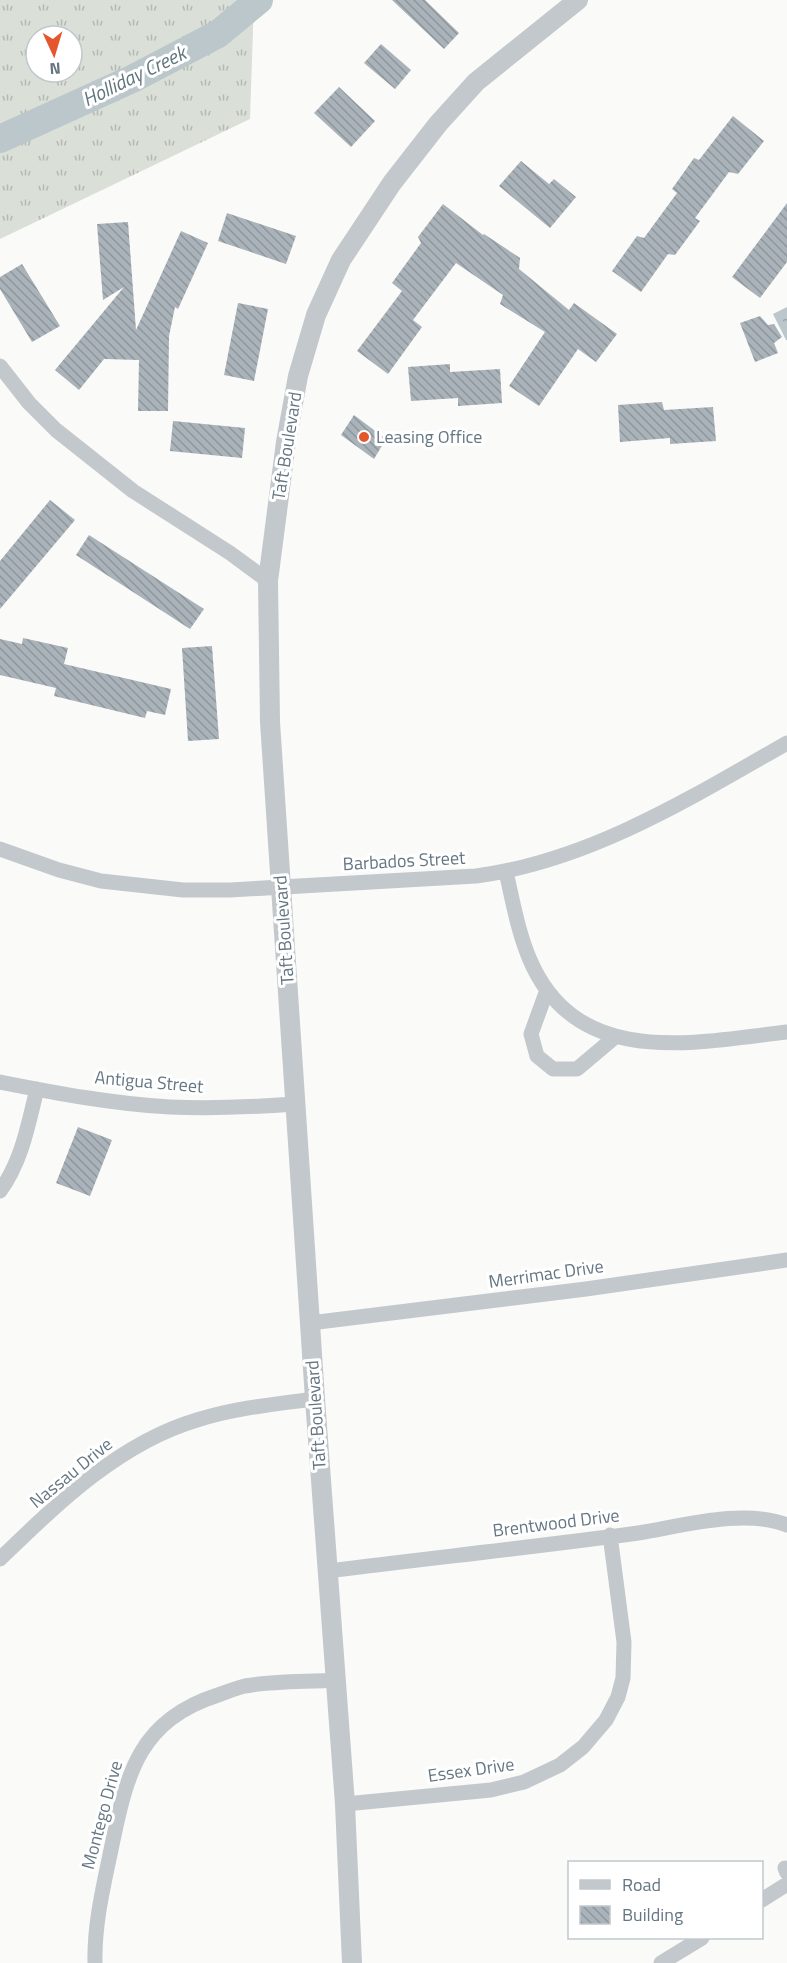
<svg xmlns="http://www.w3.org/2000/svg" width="787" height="1963" font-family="'Titillium Web',sans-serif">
  <defs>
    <pattern id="grass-tufts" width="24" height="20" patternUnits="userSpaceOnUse" patternTransform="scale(1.5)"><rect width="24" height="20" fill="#dadfd7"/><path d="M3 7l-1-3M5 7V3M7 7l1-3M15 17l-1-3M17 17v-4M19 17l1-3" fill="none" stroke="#b4b9b4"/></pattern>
    <pattern id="water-ripples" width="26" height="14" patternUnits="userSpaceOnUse" patternTransform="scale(1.5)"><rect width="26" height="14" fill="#bbc7cb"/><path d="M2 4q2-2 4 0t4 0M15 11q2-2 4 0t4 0" fill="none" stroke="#9ca6aa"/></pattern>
    <pattern id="building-back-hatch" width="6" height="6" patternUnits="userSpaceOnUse" patternTransform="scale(1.5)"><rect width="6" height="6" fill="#aab3b9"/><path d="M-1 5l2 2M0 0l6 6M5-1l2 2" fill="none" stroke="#8e969c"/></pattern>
  </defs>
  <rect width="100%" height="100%" fill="#fafaf8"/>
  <!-- grass -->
  <path fill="url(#grass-tufts)" fill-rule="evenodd" d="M 0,0 L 254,0 L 250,119 L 0,239 ZM 36,36 L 72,36 L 72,72 L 36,72 Z"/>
  <!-- water -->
  <path fill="url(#water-ripples)" d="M 787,307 L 787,340 L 786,340 L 773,314 Z"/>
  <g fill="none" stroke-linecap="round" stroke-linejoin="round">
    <!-- river -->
    <path stroke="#bbc7cb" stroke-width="28" d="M 0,139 L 132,79 L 218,34 L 259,0"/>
  </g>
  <!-- building -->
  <path fill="url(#building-back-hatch)" d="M 392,0 L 425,0 L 459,33 L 444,49 Z
    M 381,44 L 411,70 L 395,89 L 364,63 Z
    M 339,87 L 375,121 L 351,147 L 314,113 Z
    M 733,116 L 764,141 L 738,174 L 729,172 L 695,218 L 700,221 L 675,255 L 668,254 L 641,292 L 612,271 L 637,236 L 644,238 L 677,193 L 672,189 L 694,158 L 699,160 Z
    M 521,161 L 549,184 L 554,179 L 576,197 L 550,228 L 499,186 Z
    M 787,203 L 787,262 L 760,298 L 732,277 Z
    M 443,204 L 483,235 L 484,234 L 520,258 L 519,269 L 569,310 L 574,303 L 617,334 L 596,362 L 578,349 L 539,406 L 509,386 L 545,332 L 500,304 L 503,295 L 456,263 L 413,320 L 422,327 L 388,374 L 357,351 L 402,291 L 392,283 L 421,243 L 418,237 Z
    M 227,213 L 296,236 L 286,264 L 218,241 Z
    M 128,222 L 136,330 L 181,231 L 208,243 L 178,309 L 175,307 L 169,336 L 168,411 L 138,411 L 139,360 L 104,359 L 79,390 L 55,370 L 124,287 L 103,300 L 97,224 Z
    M 22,264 L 60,326 L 32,342 L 0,289 L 0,277 Z
    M 238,303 L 268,309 L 254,381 L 224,375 Z
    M 760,316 L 768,325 L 774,324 L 782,337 L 774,343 L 778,353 L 755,362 L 740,323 Z
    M 450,364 L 450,372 L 500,369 L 502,403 L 458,406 L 458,398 L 411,401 L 408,367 Z
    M 662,402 L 664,410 L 713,407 L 716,441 L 670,444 L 670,438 L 620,442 L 618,405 Z
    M 354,415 L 386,439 L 374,459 L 341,435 Z
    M 173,421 L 245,428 L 242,458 L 170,451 Z
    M 50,500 L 75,520 L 0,609 L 0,561 Z
    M 89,535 L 204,609 L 190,629 L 76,555 Z
    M 23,638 L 68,648 L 64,664 L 171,689 L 165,715 L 147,711 L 145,718 L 54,696 L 56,688 L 0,675 L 0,639 L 22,644 Z
    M 212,646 L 219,739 L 188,741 L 182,648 Z
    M 78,1127 L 112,1140 L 90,1196 L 56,1183 Z"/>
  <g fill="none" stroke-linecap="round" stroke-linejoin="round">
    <!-- minor -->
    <path stroke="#c3c8cc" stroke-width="15" d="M 0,366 L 29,403 L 56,430 L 133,491 L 230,553 L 268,581
      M 0,849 L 59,870 L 101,881 L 183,890 L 230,890 L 476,876 C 589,861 689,799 787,743
      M 506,872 C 513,902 518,932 530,960 C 577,1069 693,1043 787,1032
      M 547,990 L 531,1034 L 537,1056 L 553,1069 L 577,1069 L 615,1037
      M 0,1082 C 56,1093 113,1104 170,1107 C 212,1109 253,1107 295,1104
      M 0,1191 C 22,1161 28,1125 37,1089
      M 310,1323 L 586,1289 L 787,1260
      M 0,1559 C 57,1504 119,1443 197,1420 C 235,1408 275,1404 315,1399
      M 328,1571 C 431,1558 535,1547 638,1533 C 682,1526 744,1508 787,1525
      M 345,1804 L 491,1790 L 524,1782 L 560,1765 L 583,1747 L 606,1720 L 618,1697 L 623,1678 L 624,1642 L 610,1535
      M 785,1868 L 787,1873
      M 762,1900 L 787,1884
      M 95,1963 C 94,1923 104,1884 112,1845 C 127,1772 140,1720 218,1695 C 227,1692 236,1688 245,1686 C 273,1681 307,1682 336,1680
      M 661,1963 L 702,1938"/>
    <!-- tertiary -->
    <path stroke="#c3c8cc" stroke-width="20" d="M 352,1963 L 345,1804 L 315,1399 L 270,722 L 268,581 L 286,442 L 298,376 L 316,315 L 341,260 L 392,183 L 438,124 L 476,82 L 578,0"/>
  </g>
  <!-- markers -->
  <circle fill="#e4572e" stroke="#fff" stroke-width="2" cx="364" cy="437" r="6"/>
  <g text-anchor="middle" stroke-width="6" stroke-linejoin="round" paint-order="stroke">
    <!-- poi labels -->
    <g font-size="18" fill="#657683" stroke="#fff" text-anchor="start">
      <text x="376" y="443">Leasing Office</text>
    </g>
    <!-- street labels -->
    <g font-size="18" fill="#657683" stroke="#fff">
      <text transform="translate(287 446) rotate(-81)" y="6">Taft Boulevard</text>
      <text transform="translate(404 861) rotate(-3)" y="6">Barbados Street</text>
      <text transform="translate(284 930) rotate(-94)" y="6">Taft Boulevard</text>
      <text transform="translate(149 1082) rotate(5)" y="6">Antigua Street</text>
      <text transform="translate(546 1274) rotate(-8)" y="6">Merrimac Drive</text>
      <text transform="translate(316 1415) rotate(-94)" y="6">Taft Boulevard</text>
      <text transform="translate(71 1473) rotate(-39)" y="6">Nassau Drive</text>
      <text transform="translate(556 1523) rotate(-7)" y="6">Brentwood Drive</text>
      <text transform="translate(471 1770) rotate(-8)" y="6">Essex Drive</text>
      <text transform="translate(102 1815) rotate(-75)" y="6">Montego Drive</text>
    </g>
    <!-- water labels -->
    <g font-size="20" font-style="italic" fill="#60757c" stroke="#fff">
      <text transform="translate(134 76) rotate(-26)" y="7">Holliday Creek</text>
    </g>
  </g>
  <!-- legend -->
  <rect x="568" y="1861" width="195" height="78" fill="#ffffff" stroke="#c1c8cd" stroke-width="1.5"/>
  <rect x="580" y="1880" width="30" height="9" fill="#c3c8cc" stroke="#c1c8cd" stroke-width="1.5"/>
  <text x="622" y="1891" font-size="18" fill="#657683">Road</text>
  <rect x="580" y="1906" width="30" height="18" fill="url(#building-back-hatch)" stroke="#c1c8cd" stroke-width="1.5"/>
  <text x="622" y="1921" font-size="18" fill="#657683">Building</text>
  <!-- north arrow -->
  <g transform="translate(54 54) rotate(176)"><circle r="28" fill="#ffffff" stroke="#c1c8cd" stroke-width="1.5"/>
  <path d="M0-4.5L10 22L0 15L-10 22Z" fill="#e4572e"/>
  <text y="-9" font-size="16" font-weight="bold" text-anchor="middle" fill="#657683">N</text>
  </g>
</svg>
